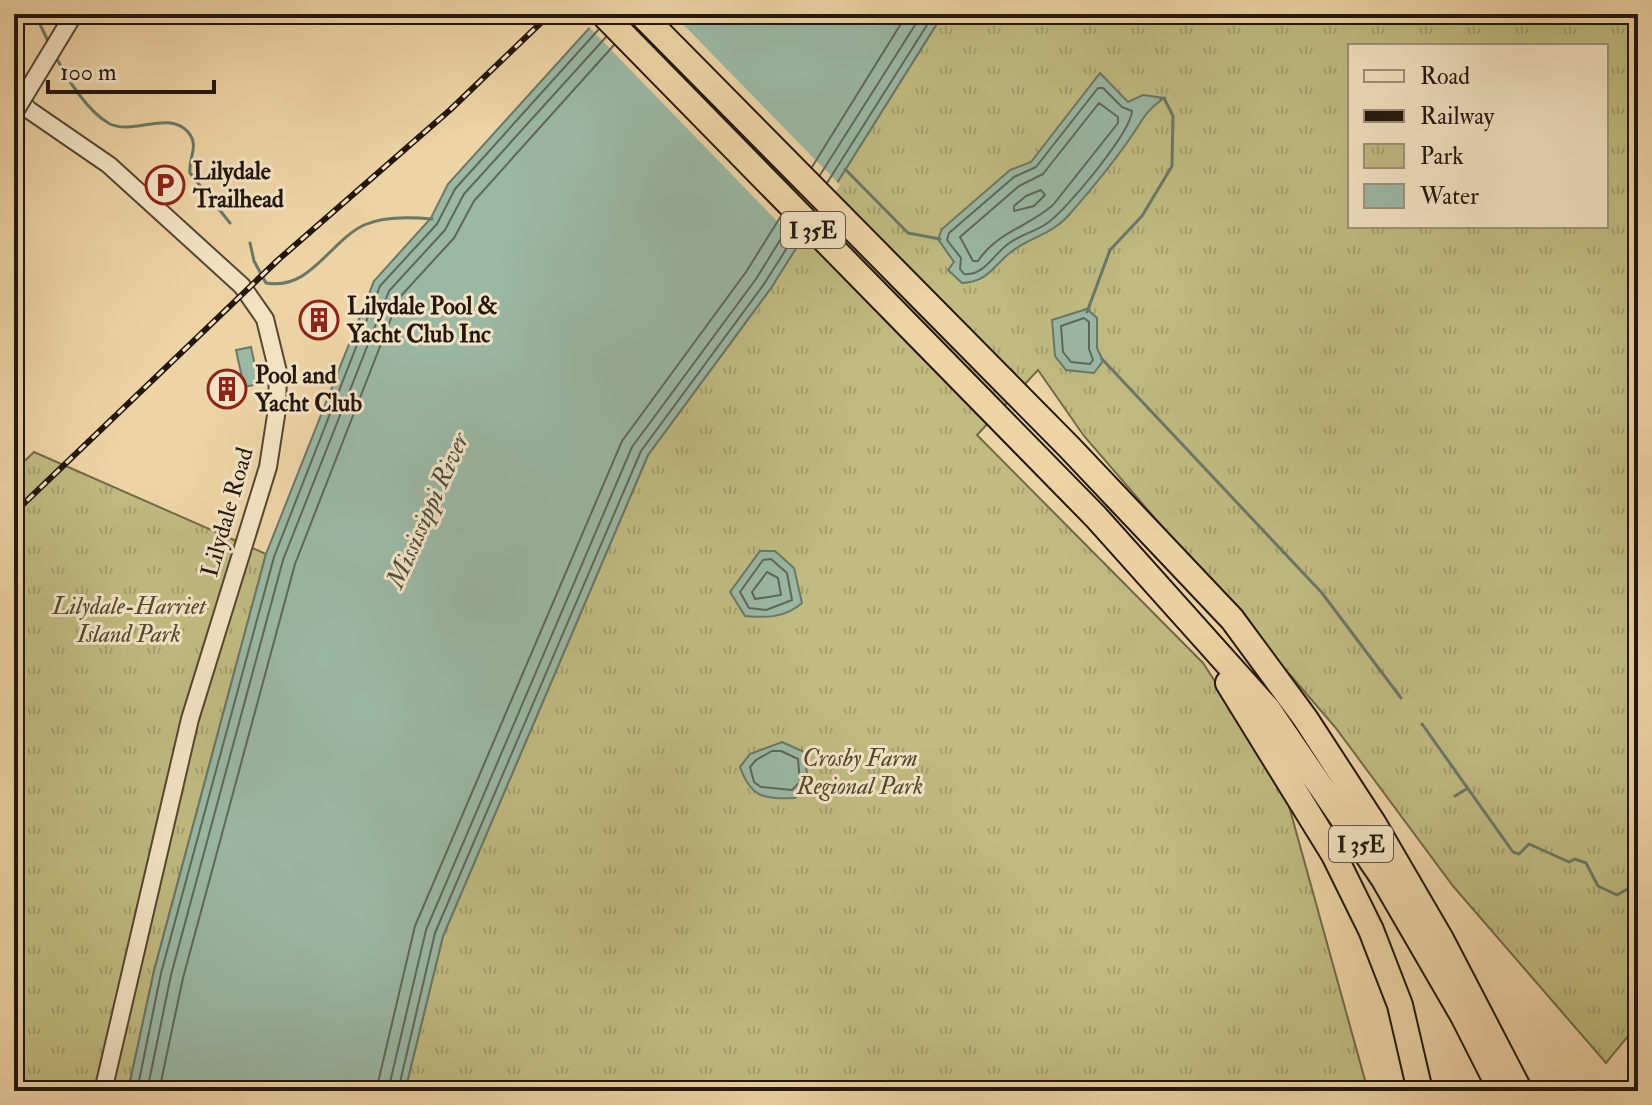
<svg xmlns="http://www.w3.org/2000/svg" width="1652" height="1105" font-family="'IM FELL Double Pica',serif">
  <defs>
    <pattern id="park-tufts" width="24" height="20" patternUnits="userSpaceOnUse" patternTransform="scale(2)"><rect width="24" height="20" fill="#c0bb81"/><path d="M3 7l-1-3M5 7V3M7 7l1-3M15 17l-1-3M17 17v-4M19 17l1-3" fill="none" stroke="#a5a06e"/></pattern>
  </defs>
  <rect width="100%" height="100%" fill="#edd4a5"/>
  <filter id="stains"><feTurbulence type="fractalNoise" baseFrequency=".0025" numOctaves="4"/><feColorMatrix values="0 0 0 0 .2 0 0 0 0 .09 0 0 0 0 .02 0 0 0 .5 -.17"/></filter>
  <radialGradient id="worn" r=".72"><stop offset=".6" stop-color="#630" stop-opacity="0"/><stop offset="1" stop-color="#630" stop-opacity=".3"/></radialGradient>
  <!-- park -->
  <path fill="url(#park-tufts)" stroke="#726947" stroke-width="2" fill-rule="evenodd" d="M 943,14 L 1638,14 L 1638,1024 L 1606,1063 L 1453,886 L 1335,727 L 1084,436 L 1038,370 L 977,435 L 1203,663 L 1284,788 L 1368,1091 L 405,1091 L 443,936 L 648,455 L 771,288 ZM 1350,46 L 1606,46 L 1606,226 L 1350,226 Z
    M 34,452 L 266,554 L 154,971 L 128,1091 L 14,1091 L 14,471 Z"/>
  <!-- water -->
  <path fill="#9ab8a4" stroke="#6a7868" stroke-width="2" d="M 602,14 L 943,14 L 771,288 L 648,455 L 443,936 L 405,1091 L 128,1091 L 154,971 L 266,554 L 374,281 L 431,218 L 448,184 Z
    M 1100,73 L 1128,102 L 1143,95 L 1164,98 C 1145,112 1145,116 1133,134 C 1114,162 1090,191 1068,216 C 1052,234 1029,238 1011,252 C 993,266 988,282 962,283 L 948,270 L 954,262 L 938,239 L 942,229 L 1010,170 L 1031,162 Z
    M 1087,309 L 1097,318 L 1097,348 L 1103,361 L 1094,373 L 1066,370 L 1055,356 L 1052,320 Z
    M 251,347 L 259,384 L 244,387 L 236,350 Z
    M 1638,473 L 1638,553 L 1632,547 Z
    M 760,551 L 775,551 L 794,568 L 802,603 C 785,618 766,618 745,616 L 730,592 Z
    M 782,742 L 804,752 L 809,787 L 795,798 C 764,799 751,798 740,767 L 750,754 Z"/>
  <!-- pier -->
  <path fill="#edd4a5" d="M 596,14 L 673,14 L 840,185 L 802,247 L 587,25 Z"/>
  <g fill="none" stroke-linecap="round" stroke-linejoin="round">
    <!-- shore -->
    <path stroke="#5e6858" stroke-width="2" d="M 1098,88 L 1103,88 L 1122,107 L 1132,111 C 1131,132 1066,211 1046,224 C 1034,232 1020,235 1008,244 C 993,255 984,276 964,274 L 960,269 L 961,258 L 947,240 L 949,233 L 1014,177 L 1036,167 Z
      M 1099,103 L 1118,117 L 1118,123 L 1053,205 C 1028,227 997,232 978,261 L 973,261 L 960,237 L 1019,186 L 1043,174 Z
      M 812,167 L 907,14
      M 820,175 L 922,14
      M 827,183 L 934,14
      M 1041,190 L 1045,195 L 1034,206 L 1014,211 L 1014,206 L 1026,196 Z
      M 1084,318 L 1089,322 L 1089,349 L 1093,360 L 1090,364 L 1071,362 L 1063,352 L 1061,326 Z
      M 771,559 L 787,573 L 792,600 L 766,610 L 749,608 L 740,592 L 763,560 Z
      M 767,572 L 778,578 L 781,595 L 755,599 L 752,592 Z
      M 772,751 L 781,751 L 798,759 L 800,782 L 792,790 L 761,787 L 754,782 L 750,767 L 756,760 Z
      M 137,1091 L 161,973 L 274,557 L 380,286 L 437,224 L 455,189 L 599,29
      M 147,1091 L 171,975 L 283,560 L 389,291 L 445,230 L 464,194 L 606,37
      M 159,1091 L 183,978 L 295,564 L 399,298 L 454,238 L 474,201 L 614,45
      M 376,1091 L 415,926 L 622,441 L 746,272 L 781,216
      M 388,1091 L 426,930 L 632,447 L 756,279 L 790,224
      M 398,1091 L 435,933 L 641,451 L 764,284 L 797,232"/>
    <!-- stream -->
    <path stroke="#6a7868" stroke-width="3" d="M 35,14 L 49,43
      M 56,57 C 67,79 88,112 110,124 C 134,135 169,110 188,132 C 200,146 188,158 190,173 L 230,223
      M 845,169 L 908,233 L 940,239
      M 250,243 L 254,261 L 266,283 C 310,291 329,242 364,225 C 384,216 412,217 432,219
      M 1087,312 L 1110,250 L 1142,216 L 1172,166 L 1173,116 L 1164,98 L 1161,99
      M 1102,359 L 1322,593 L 1401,698
      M 1422,724 L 1513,852 L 1519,854 L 1529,844 L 1569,862 L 1575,859 L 1586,863 L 1598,886 L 1617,895 L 1638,883
      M 1455,796 L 1468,788"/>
    <defs>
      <path id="tertiary" d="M 14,95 L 29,110 L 109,165 L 242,286 L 265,319 L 278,372 L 277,409 L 268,467 L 190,719 L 103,1091"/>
      <path id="motorway" d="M 603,14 L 1096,517 L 1268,709 L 1383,878 L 1463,1016 L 1501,1091
        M 641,14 L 1070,448 L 1232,619 L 1305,718 L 1374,824 L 1441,939 L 1520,1091
        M 1228,683 L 1334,855 L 1371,930 L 1400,1005 L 1420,1091"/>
    </defs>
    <!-- tertiary casing -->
    <use href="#tertiary" stroke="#564633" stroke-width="20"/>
    <!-- motorway casing -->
    <use href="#motorway" stroke="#23170d" stroke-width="28"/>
    <!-- tertiary -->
    <use href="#tertiary" stroke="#f3e3c4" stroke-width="16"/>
    <!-- motorway -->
    <use href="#motorway" stroke="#edd4a5" stroke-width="24"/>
    <defs>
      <path id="rail" d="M 14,513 L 278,260 L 450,110 L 550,14"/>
    </defs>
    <!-- rail casing -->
    <use href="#rail" stroke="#23170d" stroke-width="6"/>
    <!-- rail -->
    <use href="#rail" stroke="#f3e3c4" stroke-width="3" stroke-dasharray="9" stroke-linecap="butt"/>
    <defs>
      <path id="tertiary-bridge" d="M 14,113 L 74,14"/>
    </defs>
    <!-- tertiary-bridge casing -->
    <use href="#tertiary-bridge" stroke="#564633" stroke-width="20" stroke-linecap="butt"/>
    <!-- tertiary-bridge -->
    <use href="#tertiary-bridge" stroke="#f3e3c4" stroke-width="16"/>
  </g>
  <!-- icons -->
  <defs>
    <symbol id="parking-ring" viewBox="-11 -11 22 22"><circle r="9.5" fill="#f3e3c4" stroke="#8f2418" stroke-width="1.5"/><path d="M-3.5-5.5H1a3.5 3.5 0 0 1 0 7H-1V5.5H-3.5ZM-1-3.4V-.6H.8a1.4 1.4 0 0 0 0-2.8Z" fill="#8f2418"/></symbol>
    <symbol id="building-ring" viewBox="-11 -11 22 22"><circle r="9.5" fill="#f3e3c4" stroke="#8f2418" stroke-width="1.5"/><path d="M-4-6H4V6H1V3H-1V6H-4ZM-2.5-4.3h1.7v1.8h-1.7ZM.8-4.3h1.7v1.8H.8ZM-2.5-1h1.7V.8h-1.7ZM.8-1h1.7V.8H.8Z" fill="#8f2418"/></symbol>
  </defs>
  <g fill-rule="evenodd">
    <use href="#parking-ring" x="143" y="163" width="44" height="44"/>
    <use href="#building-ring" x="297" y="298" width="44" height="44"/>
    <use href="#building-ring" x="205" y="367" width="44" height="44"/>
  </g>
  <g text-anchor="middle" stroke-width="6" stroke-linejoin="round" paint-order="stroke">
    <!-- shield labels -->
    <g fill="#f3e3c4" stroke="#615444" stroke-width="2">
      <rect x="781" y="212" width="64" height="36" rx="6"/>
      <rect x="1329" y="826" width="64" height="36" rx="6"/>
    </g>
    <g font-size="22" font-weight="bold" fill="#23170d">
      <text x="813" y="238">I 35E</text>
      <text x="1361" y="852">I 35E</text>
    </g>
    <!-- poi labels -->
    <g font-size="24" font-weight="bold" fill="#23170d" stroke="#f3e3c4" text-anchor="start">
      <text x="193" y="179">Lilydale<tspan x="193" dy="28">Trailhead</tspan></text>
      <text x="347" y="314">Lilydale Pool &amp;<tspan x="347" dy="28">Yacht Club Inc</tspan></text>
      <text x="255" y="383">Pool and<tspan x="255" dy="28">Yacht Club</tspan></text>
    </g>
    <!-- street labels -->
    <g font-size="24" fill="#23170d" stroke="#f3e3c4">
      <text transform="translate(227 512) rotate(-74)" y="8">Lilydale Road</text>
    </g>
    <!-- park labels -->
    <g font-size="24" font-style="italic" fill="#524830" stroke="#f3e3c4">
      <text x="129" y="614">Lilydale-Harriet<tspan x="129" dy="28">Island Park</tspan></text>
      <text x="860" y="766">Crosby Farm<tspan x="860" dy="28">Regional Park</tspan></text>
    </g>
    <!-- water labels -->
    <g font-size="26" font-style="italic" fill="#4d4f42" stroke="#f3e3c4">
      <text transform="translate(427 510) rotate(-66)" y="9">Mississippi River</text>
    </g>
  </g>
  <!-- margin -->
  <rect width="1652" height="1105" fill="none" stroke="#edd4a5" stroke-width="48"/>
  <rect x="16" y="16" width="1620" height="1073" fill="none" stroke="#23170d" stroke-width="4"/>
  <rect x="24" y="24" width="1604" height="1057" fill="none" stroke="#23170d" stroke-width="2"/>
  <!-- legend -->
  <rect x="1348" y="44" width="260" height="184" fill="#f3e3c4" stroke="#a0917b" stroke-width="2"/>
  <rect x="1364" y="70" width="40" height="12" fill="#f3e3c4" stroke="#a0917b" stroke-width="2"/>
  <text x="1420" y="84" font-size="24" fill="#23170d">Road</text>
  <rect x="1364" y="110" width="40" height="12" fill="#23170d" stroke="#a0917b" stroke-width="2"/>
  <text x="1420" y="124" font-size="24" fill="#23170d">Railway</text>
  <rect x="1364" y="144" width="40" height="24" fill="url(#park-tufts)" stroke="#a0917b" stroke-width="2"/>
  <text x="1420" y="164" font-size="24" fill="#23170d">Park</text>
  <rect x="1364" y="184" width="40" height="24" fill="#9ab8a4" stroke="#a0917b" stroke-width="2"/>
  <text x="1420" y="204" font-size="24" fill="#23170d">Water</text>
  <!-- scale -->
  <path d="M48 80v12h166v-12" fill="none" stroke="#23170d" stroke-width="4"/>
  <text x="60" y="80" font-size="24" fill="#23170d" stroke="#f3e3c4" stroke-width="6" paint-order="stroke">100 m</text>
  <rect width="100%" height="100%" filter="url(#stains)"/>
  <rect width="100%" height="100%" fill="url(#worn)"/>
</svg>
